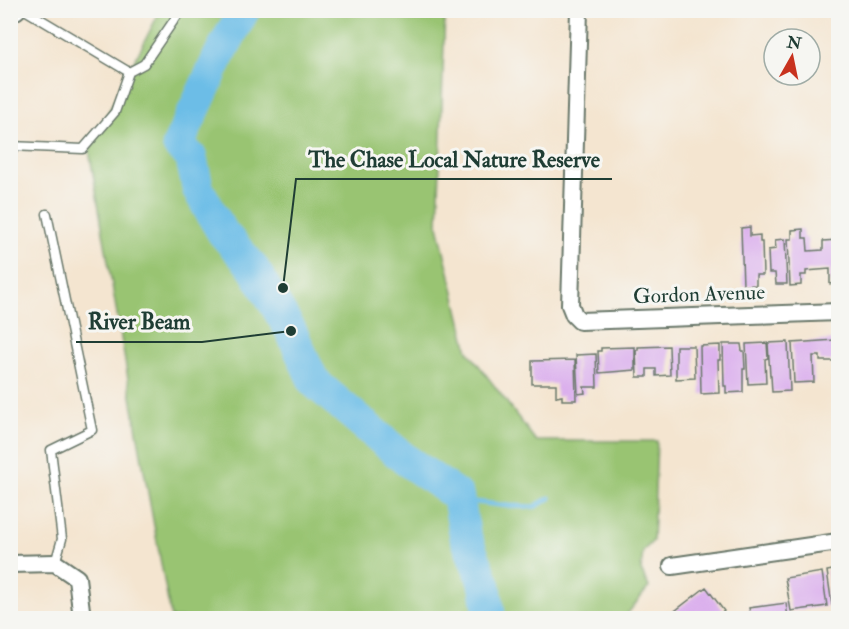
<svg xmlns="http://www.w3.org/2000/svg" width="849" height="629" font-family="'IM FELL Double Pica',serif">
  <rect width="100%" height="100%" fill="#f6f6f2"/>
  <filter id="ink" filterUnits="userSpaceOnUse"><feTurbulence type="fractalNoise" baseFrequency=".0167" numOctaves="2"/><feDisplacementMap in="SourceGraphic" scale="12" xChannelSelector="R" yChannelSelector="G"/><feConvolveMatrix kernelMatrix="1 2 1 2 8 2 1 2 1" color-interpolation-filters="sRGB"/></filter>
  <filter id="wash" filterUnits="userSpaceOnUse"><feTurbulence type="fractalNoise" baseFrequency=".008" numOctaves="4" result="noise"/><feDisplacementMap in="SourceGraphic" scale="24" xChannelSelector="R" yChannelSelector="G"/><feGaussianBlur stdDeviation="1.35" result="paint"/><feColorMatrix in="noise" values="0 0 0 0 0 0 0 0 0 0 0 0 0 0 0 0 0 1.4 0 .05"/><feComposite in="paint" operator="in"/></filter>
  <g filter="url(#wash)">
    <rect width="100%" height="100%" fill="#f4e5d0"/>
    <!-- green -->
    <path fill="#99c472" stroke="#5c8053" stroke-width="1.5" d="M 160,11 L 445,11 L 438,226 L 468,351 L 536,441 L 657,441 L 653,541 L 643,551 L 641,570 L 649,587 L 624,618 L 171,618 L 140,449 L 89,150 Z"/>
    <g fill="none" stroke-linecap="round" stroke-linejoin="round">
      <!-- stream -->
      <path stroke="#6cbde7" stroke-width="5" d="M 459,500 L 508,506 L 534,507 L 550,498"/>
      <!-- river -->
      <path stroke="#6cbde7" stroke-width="32" d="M 244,10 L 220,54 L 178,145 L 191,157 L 198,189 L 210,211 L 223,233 L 252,266 L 291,331 L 314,382 L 406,460 L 458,496 L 465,535 L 485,585 L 490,618"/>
    </g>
    <g id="blocks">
      <!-- building -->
      <path fill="#dbb0ed" d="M 750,227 L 750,236 L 760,235 L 760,242 L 762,242 L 763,275 L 756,275 L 756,285 L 743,286 L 741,228 Z
        M 803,229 L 803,238 L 807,238 L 808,251 L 823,250 L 823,241 L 838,240 L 838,283 L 830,284 L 830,269 L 806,271 L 806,275 L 801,275 L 801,285 L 790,286 L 788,239 L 792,239 L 792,230 Z
        M 785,239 L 787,284 L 776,284 L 775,273 L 769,273 L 768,250 L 776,249 L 775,240 Z
        M 835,340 L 836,361 L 820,361 L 820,356 L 813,356 L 814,382 L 794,383 L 792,343 Z
        M 788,342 L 790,391 L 772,392 L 771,376 L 770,376 L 768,343 Z
        M 767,343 L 768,358 L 765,359 L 766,383 L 748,384 L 746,344 Z
        M 723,344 L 741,344 L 742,351 L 744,351 L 745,369 L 743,369 L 743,392 L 726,393 L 726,386 L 724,386 Z
        M 720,345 L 720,360 L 718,360 L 719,393 L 701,394 L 700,346 Z
        M 669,346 L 670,375 L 656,376 L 656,369 L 647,369 L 647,377 L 637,377 L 636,350 L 638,350 L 638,347 Z
        M 676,346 L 694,346 L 695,378 L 676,379 Z
        M 635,347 L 635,370 L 599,373 L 598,351 L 601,351 L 601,348 Z
        M 596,354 L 597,387 L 584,387 L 585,393 L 578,394 L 576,355 Z
        M 575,360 L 576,400 L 562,400 L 562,396 L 556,397 L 556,384 L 532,384 L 532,361 Z
        M 838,569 L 838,604 L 832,605 L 827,571 Z
        M 822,572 L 827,606 L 791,611 L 785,578 Z
        M 706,587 L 724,611 L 715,618 L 674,618 L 671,614 Z
        M 786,603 L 788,618 L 751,618 L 749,608 Z"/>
    </g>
  </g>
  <g filter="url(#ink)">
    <use href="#blocks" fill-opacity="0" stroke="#6a786b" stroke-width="1.5"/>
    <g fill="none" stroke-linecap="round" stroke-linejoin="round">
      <defs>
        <path id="service" d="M 25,10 L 129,72
          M 10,146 L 83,149 L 115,112 L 129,72 L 144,64 L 181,10
          M 47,214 L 92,430 L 51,450 L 62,539 L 55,563"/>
        <path id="minor" d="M 579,10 L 570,305 L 574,315 L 580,321 L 838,312
          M 10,14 L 17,10
          M 10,564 L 55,563 L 77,578 L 82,618
          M 672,566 L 838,542"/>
      </defs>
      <!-- service casing -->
      <use href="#service" stroke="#6a786b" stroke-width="11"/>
      <!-- minor casing -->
      <use href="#minor" stroke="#6a786b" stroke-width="20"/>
      <!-- service -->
      <use href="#service" stroke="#fff" stroke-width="8"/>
      <!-- minor -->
      <use href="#minor" stroke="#fff" stroke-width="16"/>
    </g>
  </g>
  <g text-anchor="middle" stroke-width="6" stroke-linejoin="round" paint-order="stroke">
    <!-- street labels -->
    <g font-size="21" fill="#1f3d34" stroke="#f6f6f2">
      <text transform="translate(699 294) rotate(-2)" y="7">Gordon Avenue</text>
    </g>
  </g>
  <!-- callouts -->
  <path fill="none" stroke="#1f3d34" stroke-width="2" d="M283 288L296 179H612M291 331L202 342H76"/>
  <g fill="#1f3d34" stroke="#f6f6f2" stroke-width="2">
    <circle cx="283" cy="288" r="6"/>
    <circle cx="291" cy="331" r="6"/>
  </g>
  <g font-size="22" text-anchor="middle" font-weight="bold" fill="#1f3d34" stroke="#f6f6f2" stroke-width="6" stroke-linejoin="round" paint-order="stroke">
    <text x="454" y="167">The Chase Local Nature Reserve</text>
    <text x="139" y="329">River Beam</text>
  </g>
  <!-- margin -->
  <rect width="849" height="629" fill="none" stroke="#f6f6f2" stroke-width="36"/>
  <!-- north arrow -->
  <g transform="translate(792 57) rotate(9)"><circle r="28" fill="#f6f6f2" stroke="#a0aca6" stroke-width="1.5"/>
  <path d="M0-4.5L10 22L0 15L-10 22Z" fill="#c8321e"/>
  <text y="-9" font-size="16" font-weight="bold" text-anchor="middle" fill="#1f3d34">N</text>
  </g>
</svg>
